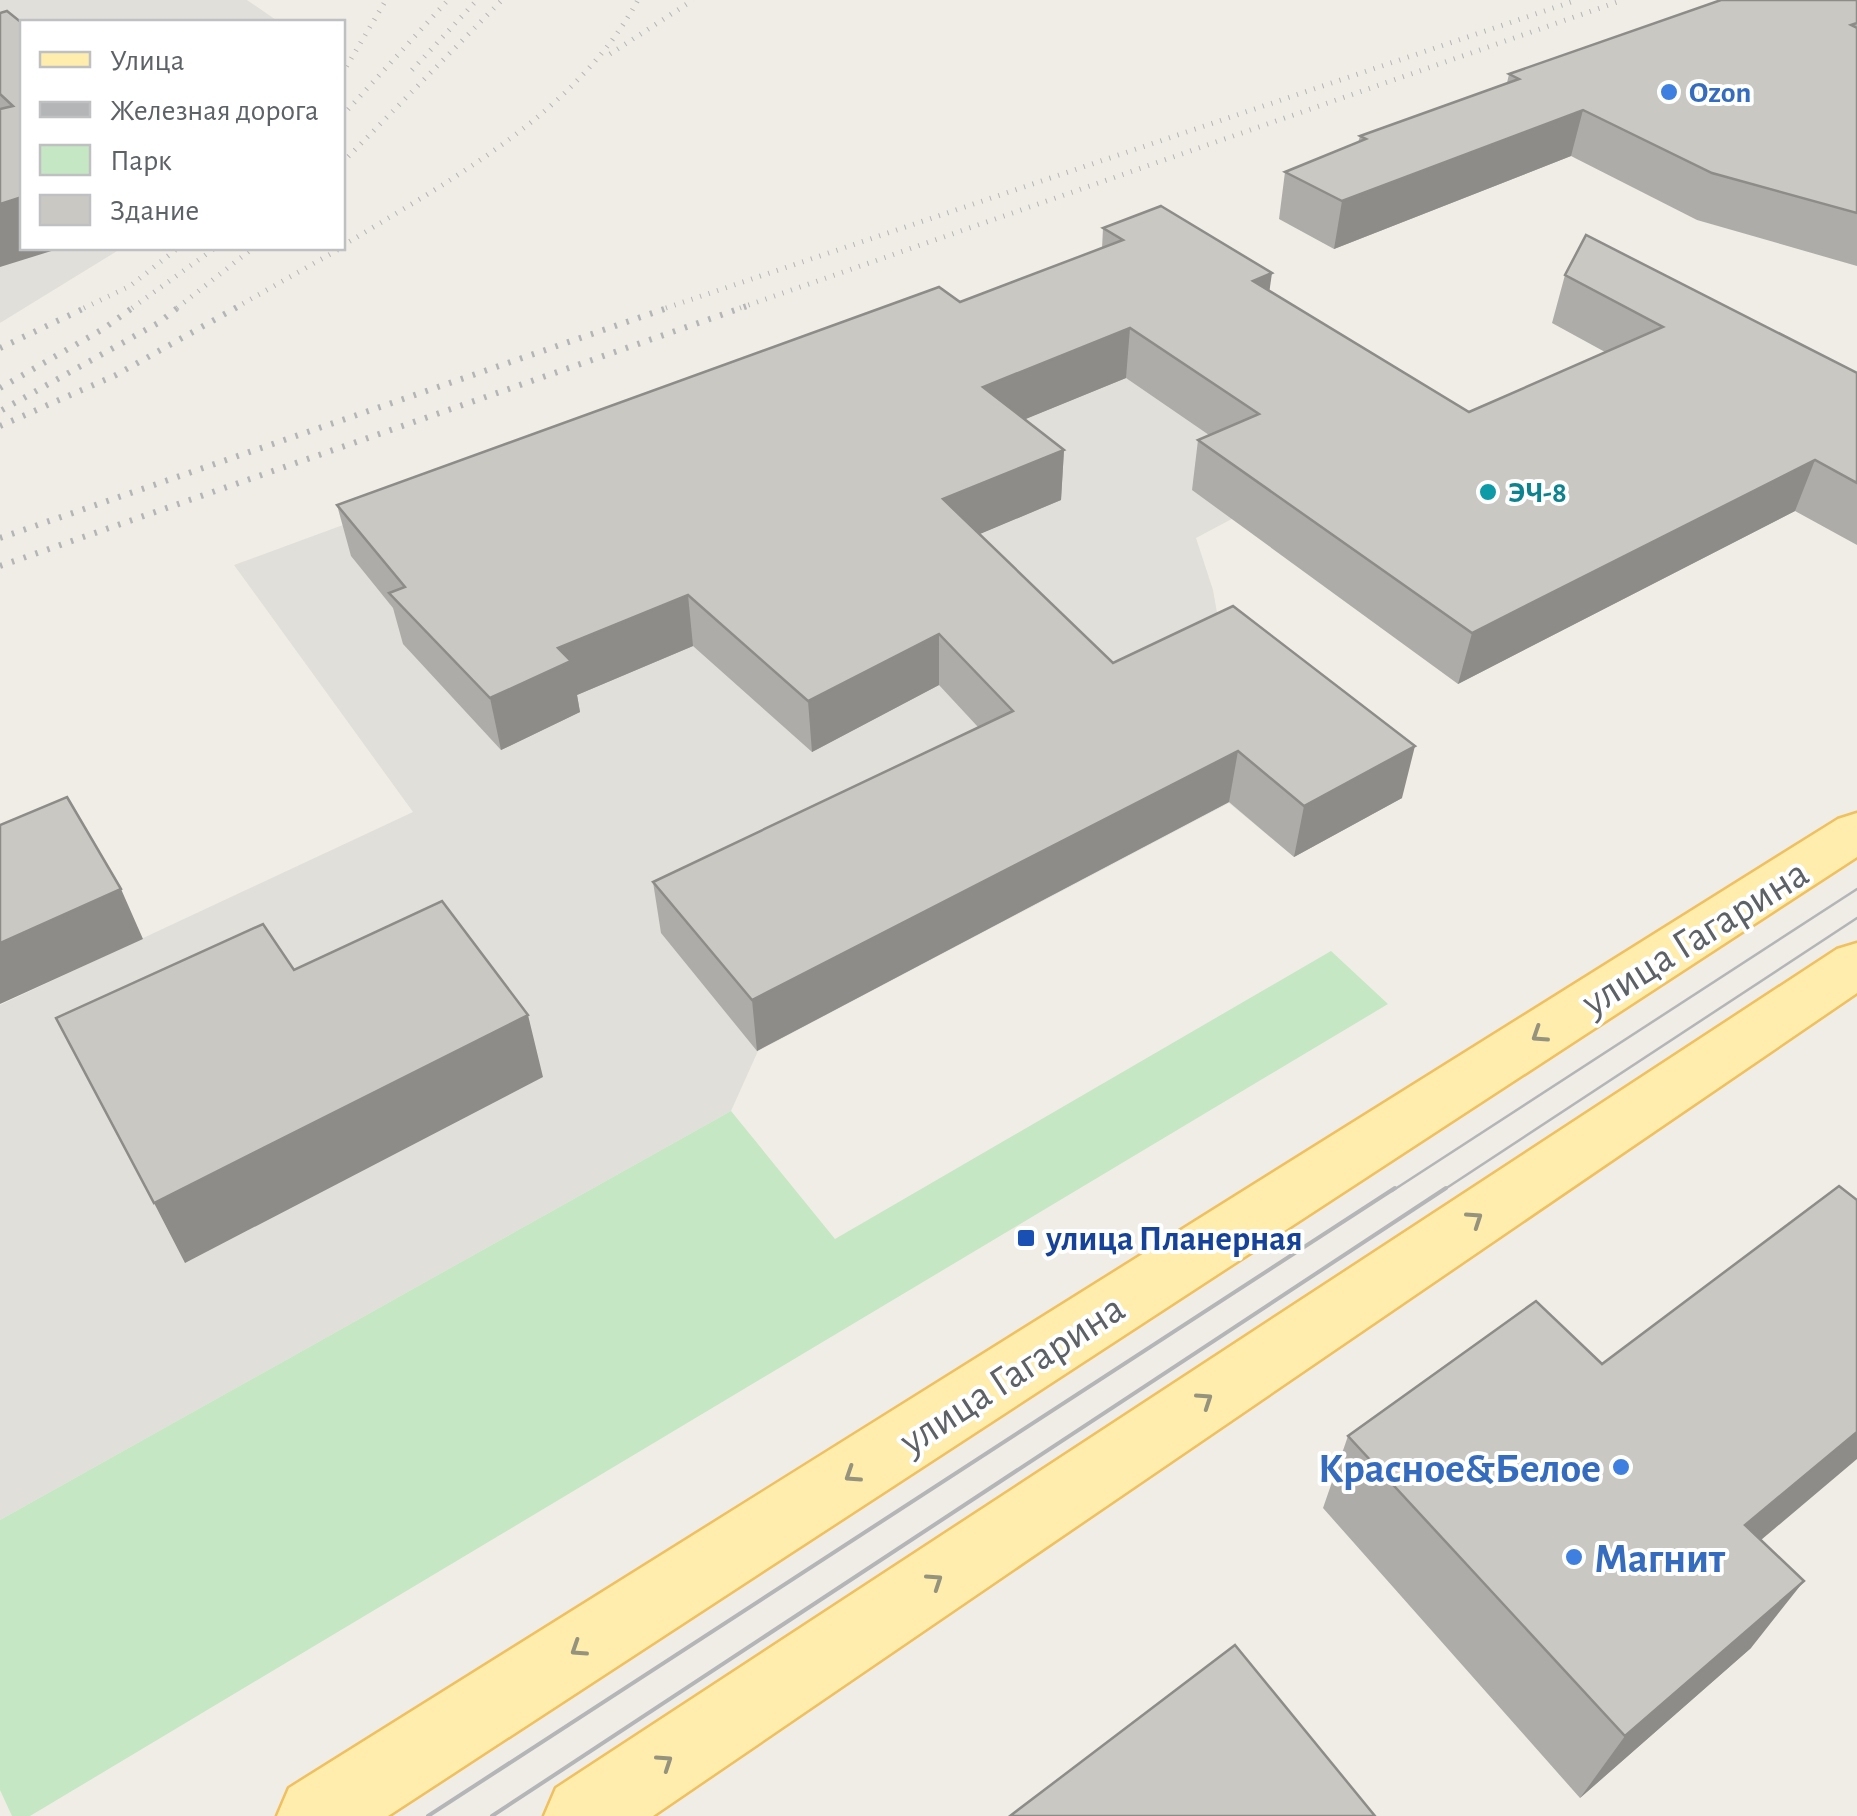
<svg xmlns="http://www.w3.org/2000/svg" width="1857" height="1816" font-family="'Alegreya Sans',sans-serif">
  <rect width="100%" height="100%" fill="#f0ede6"/>
  <!-- industrial -->
  <path fill="#e1dfda" d="M 0,0 L 247,0 L 279,22 L 22,22 L 22,248 L 122,248 L 0,323 Z
    M 1156,254 L 1403,428 L 1196,538 L 1213,590 L 1225,658 L 1402,798 L 1294,857 L 1229,803 L 758,1051 L 731,1111 L 0,1520 L 0,1005 L 413,812 L 234,565 L 509,464 Z"/>
  <!-- green -->
  <path fill="#c5e7c3" d="M 1331,951 L 1388,1004 L 30,1816 L 12,1816 L 0,1790 L 0,1520 L 731,1111 L 835,1239 Z"/>
  <g fill="none" stroke-linecap="round" stroke-linejoin="round">
    <defs>
      <path id="primary" d="M 1857,813 L 1857,857 L 388,1816 L 277,1816 L 289,1788 L 1838,819 Z
        M 1857,943 L 1857,993 L 653,1816 L 544,1816 L 556,1788 L 1837,949 Z"/>
    </defs>
    <!-- primary casing -->
    <use href="#primary" stroke="#f0bf5e" stroke-width="5"/>
    <!-- primary -->
    <use href="#primary" fill="#feedac" fill-rule="evenodd"/>
    <!-- tram-far1 -->
    <path stroke="#b4b5b6" stroke-width="2.5" d="M 1392,1191 L 1857,889
      M 1442,1191 L 1857,918"/>
    <!-- tram -->
    <path stroke="#b4b5b6" stroke-width="4" d="M 428,1816 L 1395,1188
      M 492,1816 L 1446,1188"/>
    <!-- rail-far1 -->
    <path stroke="#b4b5b6" stroke-width="5" stroke-dasharray="1 8" stroke-linecap="butt" d="M 610,54 L 693,0
      M 412,70 L 477,0
      M 342,74 L 386,0
      M 342,116 L 448,0
      M 342,163 L 502,0
      M 342,246 C 449,181 576,113 638,0
      M 84,308 L 130,286 L 178,248
      M 132,308 L 215,248
      M 177,308 L 253,248
      M 235,308 L 341,248
      M 666,308 L 1577,0
      M 740,308 L 1623,0"/>
    <!-- rail -->
    <path stroke="#b4b5b6" stroke-width="6" stroke-dasharray="2.5 10" stroke-linecap="butt" d="M 0,348 L 89,306
      M 0,388 L 103,329 L 135,306
      M 2,410 L 158,323 L 180,306
      M 0,426 L 116,375 L 239,306
      M 0,538 L 673,306
      M 0,566 L 747,306"/>
  </g>
  <!-- wall -->
  <path fill="#aeaca8" d="M 1857,0 L 1857,266 L 1697,220 L 1571,156 L 1334,249 L 1279,219 L 1285,172 L 1358,143 L 1360,136 L 1507,83 L 1509,74 Z
    M 0,13 L 22,23 L 0,267 Z
    M 1103,228 L 1270,291 L 1469,412 L 1605,352 L 1552,323 L 1565,275 L 1857,373 L 1857,545 L 1795,511 L 1458,684 L 1192,490 L 1198,440 L 1209,435 L 1126,378 L 1025,419 L 1064,450 L 1061,500 L 979,534 L 1113,663 L 1402,798 L 1294,857 L 1229,802 L 757,1051 L 661,933 L 653,882 L 978,727 L 939,685 L 812,752 L 693,646 L 577,695 L 580,712 L 501,750 L 403,644 L 393,608 L 351,556 L 337,505 L 960,302 L 1102,249 Z
    M 1348,1436 L 1761,1540 L 1751,1648 L 1580,1798 L 1323,1508 Z"/>
  <!-- shaded-wall -->
  <path fill="#8d8c88" d="M 1583,110 L 1571,156 L 1334,249 L 1342,201 Z
    M 22,197 L 22,248 L 61,248 L 0,267 L 0,204 Z
    M 1272,273 L 1265,322 L 1253,281 Z
    M 1130,328 L 1126,378 L 982,437 L 983,387 Z
    M 1064,450 L 1061,500 L 942,550 L 943,499 Z
    M 1815,460 L 1795,511 L 1458,684 L 1472,633 Z
    M 688,595 L 693,646 L 577,695 L 580,712 L 501,750 L 490,698 L 558,648 Z
    M 939,634 L 939,685 L 812,752 L 808,701 Z
    M 1415,746 L 1402,798 L 1294,857 L 1304,806 Z
    M 1238,751 L 1229,802 L 757,1051 L 752,1000 Z
    M 121,889 L 143,939 L 0,1004 L 0,943 Z
    M 528,1015 L 543,1077 L 185,1263 L 154,1203 Z
    M 1857,1432 L 1857,1459 L 1697,1594 L 1745,1525 Z
    M 1804,1581 L 1751,1648 L 1580,1798 L 1625,1736 Z"/>
  <!-- building -->
  <path fill="#cac8c3" stroke="#8d8c88" stroke-width="2.5" d="M 1721,0 L 1857,0 L 1857,23 L 1851,25 L 1857,28 L 1857,213 L 1712,173 L 1583,110 L 1342,201 L 1285,172 L 1366,139 L 1360,136 L 1519,79 L 1509,74 Z
    M 7,11 L 22,23 L 22,197 L 0,204 L 0,109 L 13,106 L 0,94 L 0,13 Z
    M 1161,206 L 1272,273 L 1253,281 L 1469,412 L 1663,327 L 1565,275 L 1586,235 L 1857,373 L 1857,483 L 1815,460 L 1472,633 L 1198,440 L 1259,414 L 1130,328 L 983,387 L 1064,450 L 943,499 L 1113,663 L 1233,606 L 1415,746 L 1304,806 L 1238,751 L 752,1000 L 653,882 L 1013,711 L 939,634 L 808,701 L 688,595 L 558,648 L 571,661 L 490,698 L 389,593 L 405,587 L 337,505 L 939,287 L 960,302 L 1123,240 L 1103,228 Z
    M 67,797 L 121,889 L 0,943 L 0,825 Z
    M 442,901 L 528,1015 L 154,1203 L 56,1018 L 263,924 L 294,970 Z
    M 1839,1186 L 1857,1200 L 1857,1432 L 1745,1525 L 1804,1581 L 1625,1736 L 1348,1436 L 1536,1301 L 1602,1364 Z
    M 1235,1645 L 1375,1816 L 1010,1816 Z"/>
  <!-- one-way arrows -->
  <defs><path id="oneway-chevron" d="M-2-3.5L2.5 0L-2 3.5" fill="none" stroke-width="1.6" stroke-linecap="round" stroke-linejoin="round" transform="scale(2.5)"/></defs>
  <g stroke="#95937e">
    <use href="#oneway-chevron" transform="translate(1539 1035) rotate(147)"/>
    <use href="#oneway-chevron" transform="translate(1475 1219) rotate(-34)"/>
    <use href="#oneway-chevron" transform="translate(1205 1400) rotate(-34)"/>
    <use href="#oneway-chevron" transform="translate(852 1475) rotate(147)"/>
    <use href="#oneway-chevron" transform="translate(935 1581) rotate(-34)"/>
    <use href="#oneway-chevron" transform="translate(578 1649) rotate(147)"/>
    <use href="#oneway-chevron" transform="translate(665 1762) rotate(-34)"/>
  </g>
  <!-- markers -->
  <g fill="#3f7fe0" stroke="#fff" stroke-width="4">
    <circle cx="1669" cy="92" r="10"/>
    <circle cx="1621" cy="1467" r="10"/>
    <circle cx="1574" cy="1557" r="10"/>
  </g>
  <circle fill="#0f9aa8" stroke="#fff" stroke-width="4" cx="1488" cy="492" r="10"/>
  <rect fill="#1a4fb4" stroke="#fff" stroke-width="4" x="1016" y="1228" width="20" height="20" rx="5"/>
  <g text-anchor="middle" stroke-width="8" stroke-linejoin="round" paint-order="stroke">
    <!-- far-shop labels -->
    <g font-size="30" font-weight="bold" fill="#366cbe" stroke="#fff" text-anchor="start">
      <text x="1689" y="102">Ozon</text>
    </g>
    <!-- far-culture labels -->
    <g font-size="30" font-weight="bold" fill="#0d838f" stroke="#fff" text-anchor="start">
      <text x="1508" y="502">ЭЧ-8</text>
    </g>
    <!-- transit labels -->
    <g font-size="35" font-weight="bold" fill="#164399" stroke="#fff" text-anchor="start">
      <text x="1046" y="1250">улица Планерная</text>
    </g>
    <!-- near-street labels -->
    <g font-size="42" fill="#5d6266" stroke="#fff">
      <text transform="translate(1694 936) rotate(-32)" y="15">улица Гагарина</text>
      <text transform="translate(1011 1373) rotate(-33)" y="15">улица Гагарина</text>
    </g>
    <!-- near-shop labels -->
    <g font-size="42" font-weight="bold" fill="#366cbe" stroke="#fff" text-anchor="end">
      <text x="1601" y="1482">Красное&amp;Белое</text>
      <text x="1594" y="1572" text-anchor="start">Магнит</text>
    </g>
  </g>
  <!-- legend -->
  <rect x="20" y="20" width="325" height="230" fill="#ffffff" stroke="#bec0c2" stroke-width="2.5"/>
  <rect x="40" y="52" width="50" height="15" fill="#feedac" stroke="#bec0c2" stroke-width="2.5"/>
  <text x="110" y="70" font-size="30" fill="#5d6266">Улица</text>
  <rect x="40" y="102" width="50" height="15" fill="#b4b5b6" stroke="#bec0c2" stroke-width="2.5"/>
  <text x="110" y="120" font-size="30" fill="#5d6266">Железная дорога</text>
  <rect x="40" y="145" width="50" height="30" fill="#c5e7c3" stroke="#bec0c2" stroke-width="2.5"/>
  <text x="110" y="170" font-size="30" fill="#5d6266">Парк</text>
  <rect x="40" y="195" width="50" height="30" fill="#cac8c3" stroke="#bec0c2" stroke-width="2.5"/>
  <text x="110" y="220" font-size="30" fill="#5d6266">Здание</text>
</svg>
